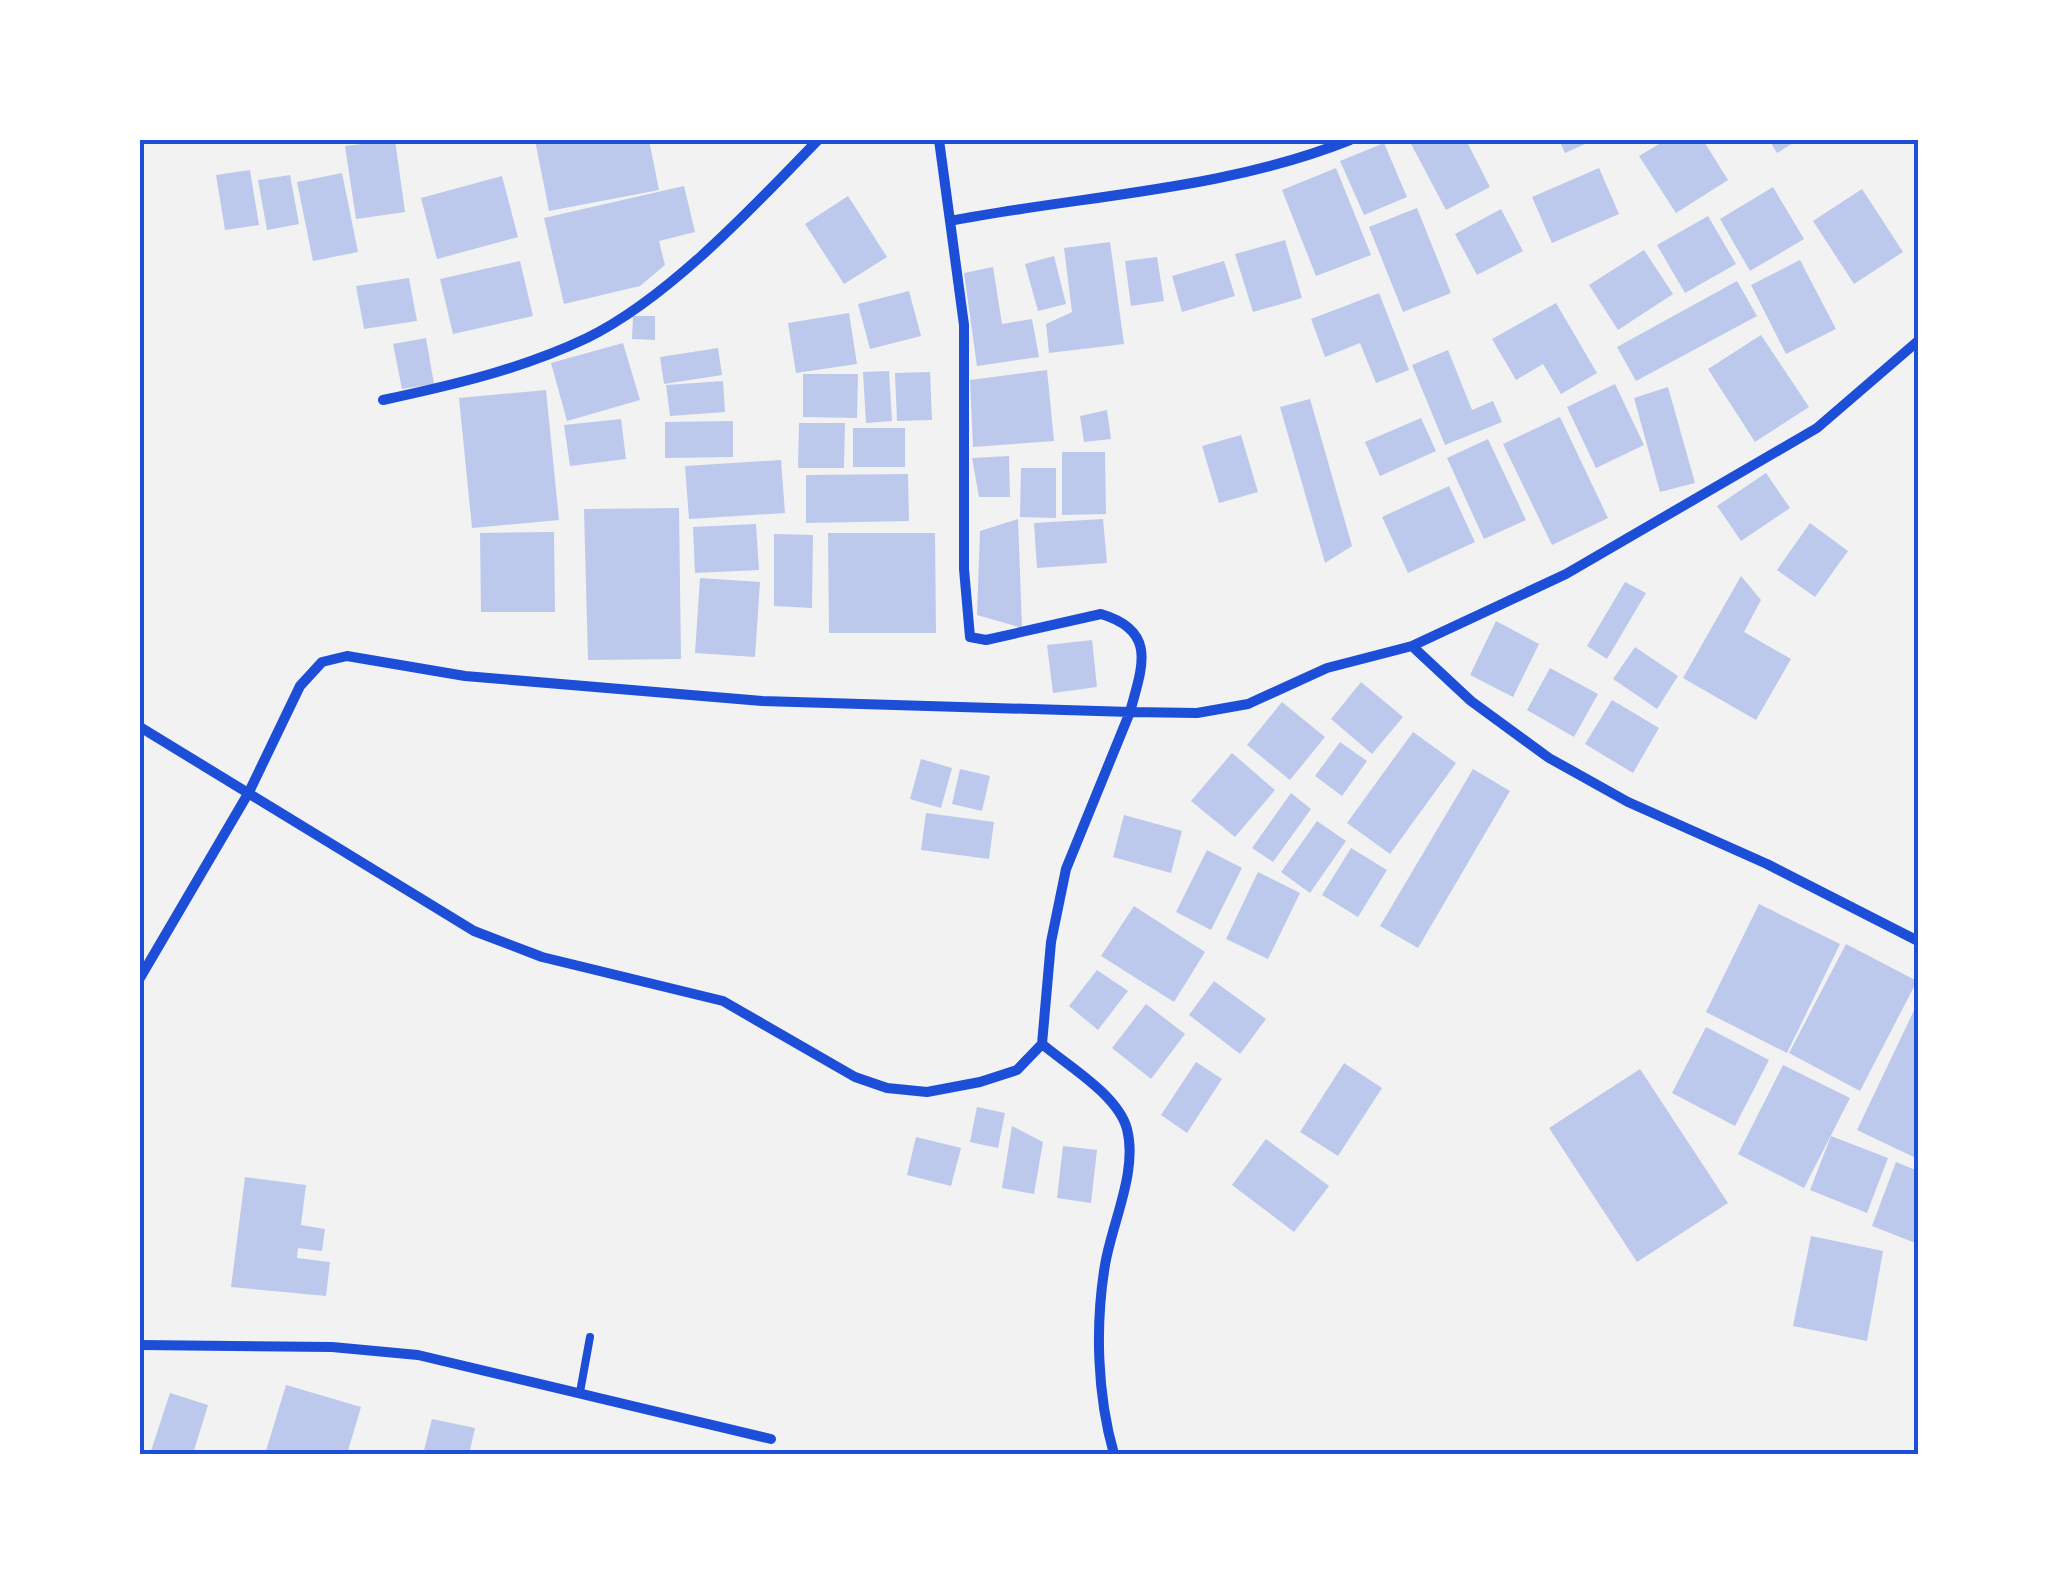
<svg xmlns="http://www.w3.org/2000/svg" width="2058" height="1594" font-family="'Source Sans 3',sans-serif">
  <rect width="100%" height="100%" fill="#f2f2f2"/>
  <!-- building -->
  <path fill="#bdc9ec" d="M 395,140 L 405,212 L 356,219 L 345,146 Z
    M 535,140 L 649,140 L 659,190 L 549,211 Z
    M 1414,140 L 1466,140 L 1490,187 L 1446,210 L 1410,142 Z
    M 1559,140 L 1594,140 L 1565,153 Z
    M 1666,140 L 1703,140 L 1728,180 L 1676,213 L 1639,156 Z
    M 1769,140 L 1798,140 L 1777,153 Z
    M 1384,143 L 1407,197 L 1364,215 L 1340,161 Z
    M 1336,168 L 1371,255 L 1316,276 L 1282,190 Z
    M 1599,168 L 1619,214 L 1552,243 L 1532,197 Z
    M 250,170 L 259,225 L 225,230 L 216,175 Z
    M 342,173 L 358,252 L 313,261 L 297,182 Z
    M 290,175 L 299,224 L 267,230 L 258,180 Z
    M 502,176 L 518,237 L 437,259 L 421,198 Z
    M 684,186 L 695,232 L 659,241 L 665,265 L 640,286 L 564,304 L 544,218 Z
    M 1773,187 L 1804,239 L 1750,271 L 1720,219 Z
    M 1862,189 L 1903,252 L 1854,284 L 1813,221 Z
    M 848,196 L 887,257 L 844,284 L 805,224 Z
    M 1417,208 L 1451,293 L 1403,312 L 1369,227 Z
    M 1501,209 L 1523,251 L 1477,275 L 1455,234 Z
    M 1708,216 L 1736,264 L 1685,293 L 1657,245 Z
    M 1285,240 L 1302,298 L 1253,312 L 1235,254 Z
    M 1110,242 L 1124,344 L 1049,353 L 1046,324 L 1072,312 L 1064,248 Z
    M 1644,250 L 1673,294 L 1618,330 L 1589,285 Z
    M 1054,256 L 1066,304 L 1038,311 L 1025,264 Z
    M 1157,257 L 1164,301 L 1131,306 L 1125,261 Z
    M 1800,260 L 1836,329 L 1786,354 L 1751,285 Z
    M 520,261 L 533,316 L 453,334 L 440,279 Z
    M 1224,261 L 1235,296 L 1182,312 L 1172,276 Z
    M 993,267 L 1002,324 L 1032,319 L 1039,357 L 977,366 L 964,273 Z
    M 409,278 L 417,321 L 364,329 L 356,286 Z
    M 1737,281 L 1757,316 L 1636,381 L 1617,347 Z
    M 909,291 L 921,336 L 870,349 L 858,304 Z
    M 1379,293 L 1409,370 L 1376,383 L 1360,343 L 1325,357 L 1311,319 Z
    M 1556,303 L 1597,373 L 1561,394 L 1543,364 L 1516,380 L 1492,339 Z
    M 849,313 L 857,364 L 796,373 L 788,323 Z
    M 633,316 L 655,316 L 655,340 L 632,339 Z
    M 1761,335 L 1809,407 L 1755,442 L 1708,369 Z
    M 426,338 L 434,384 L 402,389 L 393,344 Z
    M 623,343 L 640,400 L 567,421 L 551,363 Z
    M 718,348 L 722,375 L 664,384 L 660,357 Z
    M 1448,350 L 1472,410 L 1493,401 L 1502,422 L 1445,445 L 1412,365 Z
    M 1047,370 L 1054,441 L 973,447 L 970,380 Z
    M 889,371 L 892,421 L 866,423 L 863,372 Z
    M 930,372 L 932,420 L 897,421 L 895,373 Z
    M 803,374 L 858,374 L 857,418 L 803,417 Z
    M 723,381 L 725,412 L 670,416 L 666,385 Z
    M 1615,384 L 1644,445 L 1596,468 L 1567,407 Z
    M 1668,387 L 1695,483 L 1660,492 L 1634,398 Z
    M 546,390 L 559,520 L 472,528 L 459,398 Z
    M 1310,399 L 1352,546 L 1325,563 L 1280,407 Z
    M 1107,410 L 1111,439 L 1084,442 L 1080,416 Z
    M 1560,417 L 1608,518 L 1552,545 L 1503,444 Z
    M 1421,418 L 1436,451 L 1380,476 L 1365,442 Z
    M 621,419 L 626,459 L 570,466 L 564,425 Z
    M 733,421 L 733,457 L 665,458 L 665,422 Z
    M 799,423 L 845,423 L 844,468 L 798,468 Z
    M 853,428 L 905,428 L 905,467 L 853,467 Z
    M 1241,435 L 1258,492 L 1219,503 L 1202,446 Z
    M 1488,439 L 1526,520 L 1484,539 L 1447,458 Z
    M 1062,452 L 1105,452 L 1106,514 L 1062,515 Z
    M 1009,456 L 1010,497 L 979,497 L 972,458 Z
    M 781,460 L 785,513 L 689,519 L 685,466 Z
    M 1021,468 L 1056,468 L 1056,518 L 1020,517 Z
    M 1766,473 L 1790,508 L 1741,541 L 1717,506 Z
    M 908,474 L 909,521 L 806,523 L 806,475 Z
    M 1449,486 L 1475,542 L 1408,573 L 1382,517 Z
    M 679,508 L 681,659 L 588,660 L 584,509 Z
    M 1018,519 L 1022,628 L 977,615 L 980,531 Z
    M 1103,519 L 1107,563 L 1037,568 L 1034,523 Z
    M 1810,523 L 1848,551 L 1815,597 L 1777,570 Z
    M 756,524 L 759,570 L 695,573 L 693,527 Z
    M 554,532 L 555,612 L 481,612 L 480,533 Z
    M 828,533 L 935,533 L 936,633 L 829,633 Z
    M 774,534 L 813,535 L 812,608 L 774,606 Z
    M 1741,576 L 1761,600 L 1744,632 L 1791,659 L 1756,720 L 1683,678 Z
    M 700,578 L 760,582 L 755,657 L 695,653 Z
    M 1625,582 L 1646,593 L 1607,659 L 1587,646 Z
    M 1496,621 L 1539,644 L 1513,697 L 1470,675 Z
    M 1092,640 L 1097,687 L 1053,693 L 1047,645 Z
    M 1635,647 L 1678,676 L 1657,709 L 1613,679 Z
    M 1550,668 L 1598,694 L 1574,737 L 1527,710 Z
    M 1361,682 L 1403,717 L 1372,754 L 1331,719 Z
    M 1612,700 L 1659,728 L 1633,773 L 1585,744 Z
    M 1282,702 L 1325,737 L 1290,780 L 1247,745 Z
    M 1413,732 L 1456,763 L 1390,854 L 1347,823 Z
    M 1340,742 L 1367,761 L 1342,796 L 1315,776 Z
    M 1232,753 L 1275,790 L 1235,837 L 1191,801 Z
    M 921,759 L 952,768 L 941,808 L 910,799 Z
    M 960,769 L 990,776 L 982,811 L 952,804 Z
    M 1473,769 L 1510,791 L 1418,948 L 1380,926 Z
    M 1291,793 L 1311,809 L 1273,862 L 1252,848 Z
    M 926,813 L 994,822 L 989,859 L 921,850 Z
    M 1124,815 L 1182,831 L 1171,873 L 1113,857 Z
    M 1317,821 L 1346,841 L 1310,893 L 1281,872 Z
    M 1351,848 L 1387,870 L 1358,917 L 1322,895 Z
    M 1207,850 L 1242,868 L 1211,930 L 1176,912 Z
    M 1258,872 L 1300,893 L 1268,959 L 1226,939 Z
    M 1759,904 L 1840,944 L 1787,1053 L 1706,1012 Z
    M 1134,906 L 1205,952 L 1174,1002 L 1101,956 Z
    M 1846,944 L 1917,981 L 1860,1091 L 1789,1053 Z
    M 1097,970 L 1128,991 L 1098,1030 L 1069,1006 Z
    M 1214,981 L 1266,1019 L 1240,1054 L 1189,1015 Z
    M 1918,1002 L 1918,1159 L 1857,1130 Z
    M 1146,1004 L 1185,1034 L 1151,1079 L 1112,1048 Z
    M 1706,1027 L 1769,1060 L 1735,1126 L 1672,1093 Z
    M 1196,1062 L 1222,1079 L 1187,1133 L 1161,1115 Z
    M 1344,1063 L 1382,1088 L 1338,1156 L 1300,1132 Z
    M 1783,1065 L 1850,1098 L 1804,1188 L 1738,1154 Z
    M 1640,1069 L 1728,1203 L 1637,1262 L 1549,1128 Z
    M 977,1107 L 1005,1113 L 998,1148 L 970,1142 Z
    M 1012,1126 L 1043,1142 L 1034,1194 L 1002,1188 Z
    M 1831,1136 L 1888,1158 L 1867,1213 L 1810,1190 Z
    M 916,1137 L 961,1148 L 951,1186 L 907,1175 Z
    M 1266,1139 L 1329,1186 L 1294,1232 L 1232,1185 Z
    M 1063,1146 L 1097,1150 L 1091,1203 L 1057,1198 Z
    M 1896,1162 L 1918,1171 L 1918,1244 L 1872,1226 Z
    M 245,1177 L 306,1185 L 301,1225 L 325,1229 L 322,1251 L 298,1248 L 297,1258 L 330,1262 L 326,1296 L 231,1287 Z
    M 1811,1236 L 1883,1251 L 1867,1341 L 1793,1326 Z
    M 286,1385 L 361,1407 L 347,1454 L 265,1454 Z
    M 170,1393 L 208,1405 L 193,1454 L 150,1454 Z
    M 432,1419 L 475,1428 L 469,1454 L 423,1454 Z"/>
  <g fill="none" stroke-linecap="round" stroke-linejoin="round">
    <!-- service -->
    <path stroke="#1d4ed8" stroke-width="8" d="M 580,1392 L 590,1337"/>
    <!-- minor -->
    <path stroke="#1d4ed8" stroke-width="10" d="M 939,140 L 950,221 C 1084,195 1222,191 1350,140
      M 383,400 C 453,385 522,369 587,338 C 669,298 755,205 818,140
      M 1412,646 L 1471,701 L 1549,758 L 1628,802 L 1767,864 L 1918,941
      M 140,727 L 474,931 L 542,957 L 723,1001 L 855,1077 L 887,1088 L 927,1092 L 980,1082 L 1017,1070 L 1042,1044 L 1051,942 L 1066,869 L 1130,712 L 1197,713 L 1248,704 L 1327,668 L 1412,646 L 1566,574 L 1817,428 L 1918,341
      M 140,978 L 249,792 L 300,686 L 322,662 L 347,656 L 465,676 L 762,701 L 1130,712 C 1142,667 1158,631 1101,614 L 986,640 L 970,637 L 964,569 L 964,325 L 950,221
      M 1042,1044 C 1067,1065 1118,1095 1127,1129 C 1138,1171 1112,1223 1105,1265 C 1095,1325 1097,1395 1114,1454
      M 140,1345 L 332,1347 L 418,1355 L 771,1439"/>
  </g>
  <!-- border -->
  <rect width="2058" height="1594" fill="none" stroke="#ffffff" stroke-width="285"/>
  <rect x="142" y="142" width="1774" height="1310" fill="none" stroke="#1d4ed8" stroke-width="4"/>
</svg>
